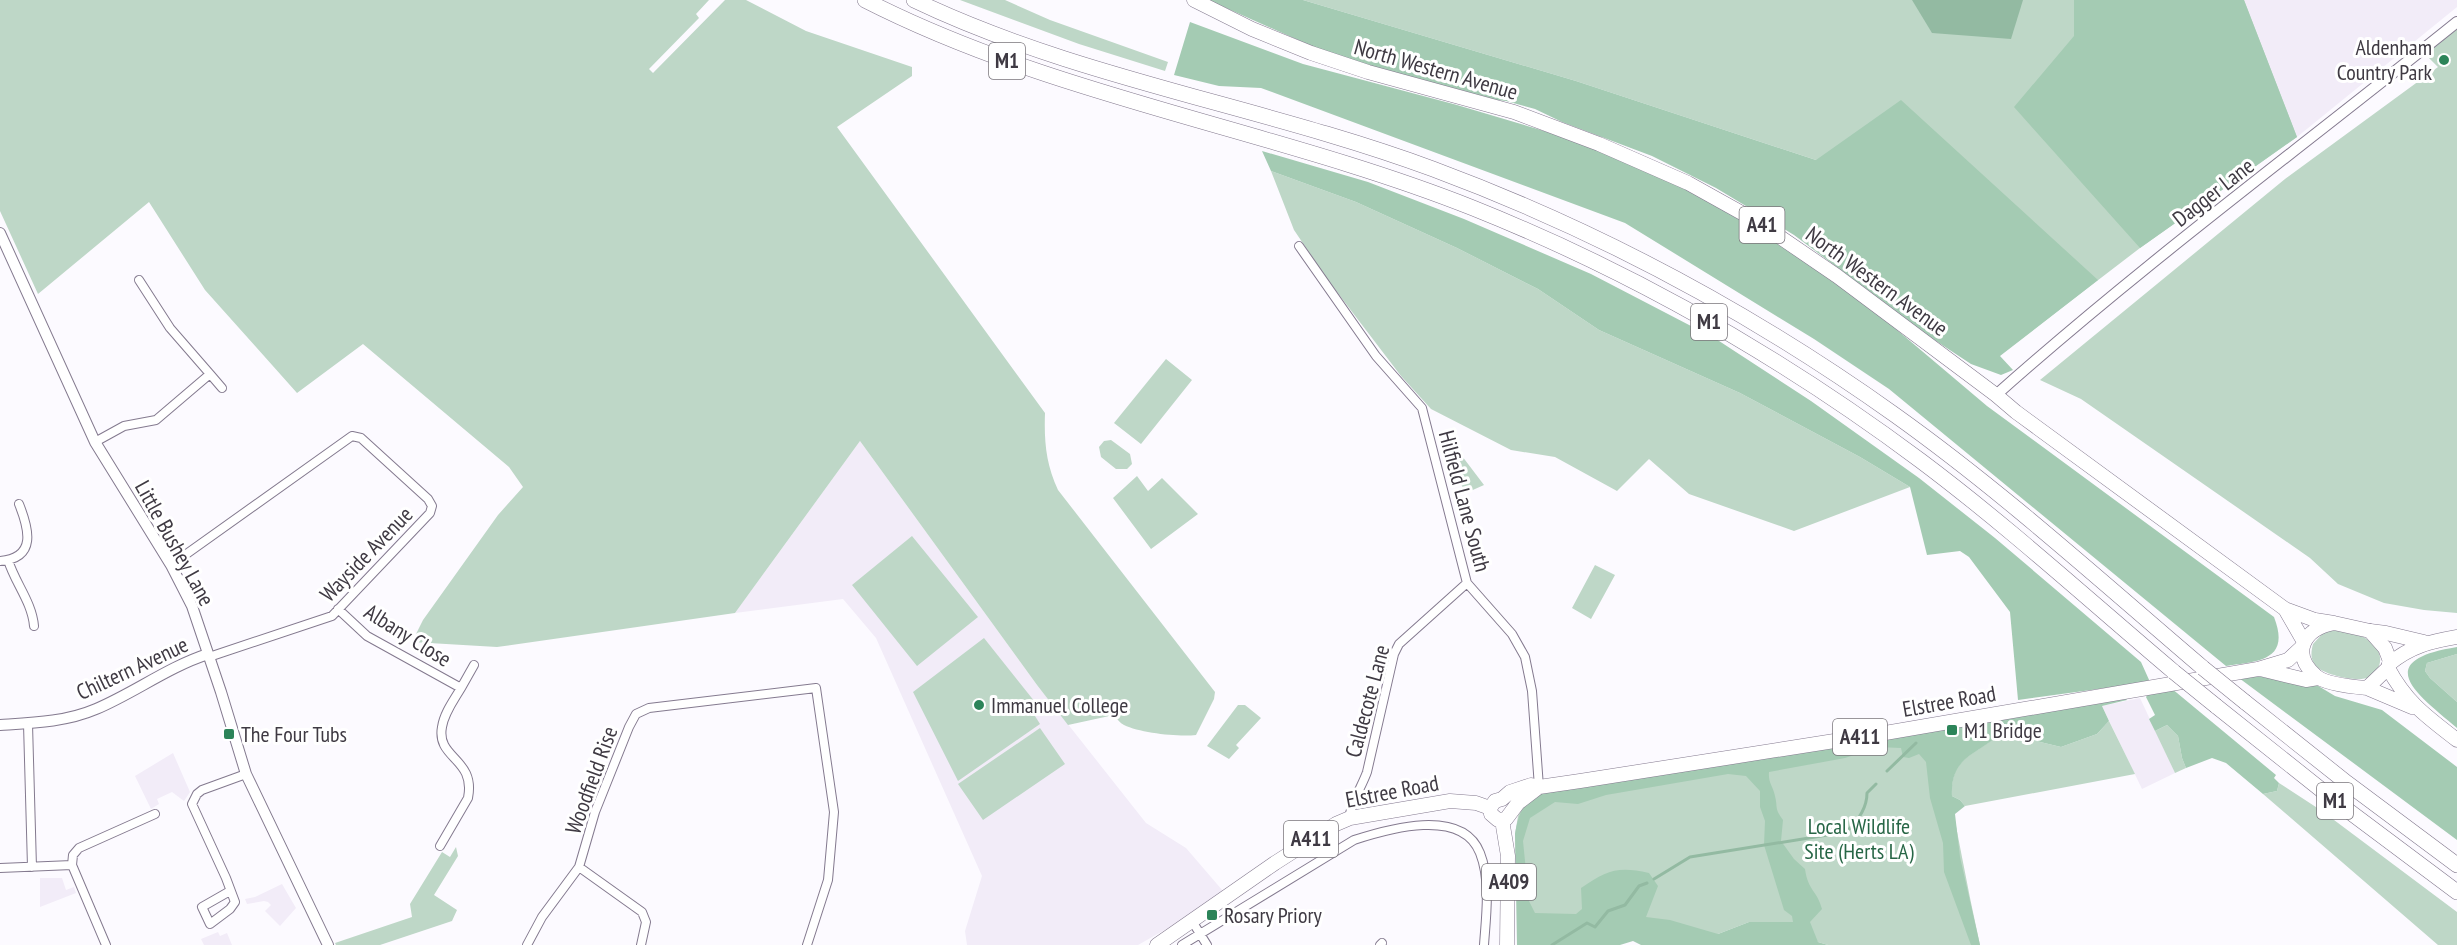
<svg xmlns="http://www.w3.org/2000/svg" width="2457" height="945" font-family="'PT Sans Narrow',sans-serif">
  <rect width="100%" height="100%" fill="#fcfaff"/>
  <!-- built -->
  <path fill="#f2ecf8" d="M 2244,0 L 2457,0 L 2457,7 L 2297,137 Z
    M 860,441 L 1037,685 L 1146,823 L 1186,848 L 1223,891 L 1177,923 L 1138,945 L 967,945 L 965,931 L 982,876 L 876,638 L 843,599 L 735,613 Z
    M 2140,698 L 2175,773 L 2142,789 L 2102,706 Z
    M 173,753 L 190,792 L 184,801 L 172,792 L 157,799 L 159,804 L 151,809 L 135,776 Z
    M 40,878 L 62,878 L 66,890 L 74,887 L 76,893 L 40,907 Z
    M 282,884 L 296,908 L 280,926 L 265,911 L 271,905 L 268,902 L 264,901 L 247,904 L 245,899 L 255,897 Z
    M 218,932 L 220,936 L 227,933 L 232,945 L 204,945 L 201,939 Z"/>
  <!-- green -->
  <path fill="#bed7c7" d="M 0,0 L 709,0 L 696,14 L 699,18 L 649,69 L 653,73 L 725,0 L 746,0 L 806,31 L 912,67 L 912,76 L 837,127 L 1045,413 C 1044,442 1046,464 1058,490 L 1215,692 L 1214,699 L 1196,735 C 1178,737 1140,733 1124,725 C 1120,723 1117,719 1114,715 L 1068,725 L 1037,685 L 860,441 L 735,613 L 497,647 L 412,642 L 423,620 L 498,515 L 523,487 L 509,467 L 363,344 L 297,393 L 205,290 L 149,202 L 38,294 L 0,211 Z
    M 960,0 L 1005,0 L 1050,20 L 1168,62 L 1165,71 L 1079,44 Z
    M 1303,0 L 2244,0 L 2297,137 L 2140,248 L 1999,356 L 1816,160 L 1576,81 Z
    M 2457,29 L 2457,613 L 2424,610 L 2384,603 L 2338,584 L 2310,558 L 2081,399 L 2040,380 L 2285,179 L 2438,67 L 2425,54 Z
    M 1271,171 L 1356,202 L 1457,248 L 1538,289 L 1599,330 L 1740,393 L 1860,457 L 1910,487 L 1794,531 L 1689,494 L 1649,459 L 1617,491 L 1555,457 L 1511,450 L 1431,409 L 1401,376 L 1327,279 L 1294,230 Z
    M 1166,359 L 1192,380 L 1141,444 L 1114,423 Z
    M 1111,440 L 1130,454 L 1132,464 L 1127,469 L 1116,469 L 1101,457 L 1099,447 L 1104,441 Z
    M 1462,456 L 1484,485 L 1466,493 L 1447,460 Z
    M 1137,476 L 1148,491 L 1162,478 L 1198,514 L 1151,549 L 1113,498 Z
    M 912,536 L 978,617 L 917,666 L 852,585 Z
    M 1595,565 L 1615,575 L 1591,619 L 1572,608 Z
    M 2325,631 C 2345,629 2383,636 2380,662 C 2379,668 2375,674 2369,677 C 2359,683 2324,675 2316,666 C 2310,660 2311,652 2313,644 Z
    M 984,638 L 1039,707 L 1035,716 L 1040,724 L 958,781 L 913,692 Z
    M 2457,654 L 2457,702 L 2430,678 L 2425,671 L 2427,663 Z
    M 1238,705 L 1245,705 L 1261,718 L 1236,745 L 1239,748 L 1229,759 L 1207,746 Z
    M 2109,721 L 2135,774 L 1965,806 L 1960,800 L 1952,796 C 1949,753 1981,756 2003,729 L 2010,729 L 2015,740 L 2036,741 L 2061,747 L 2097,734 Z
    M 2167,725 L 2178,736 L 2182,758 L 2186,768 L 2175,773 L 2155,731 Z
    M 1936,727 C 1952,800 1964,873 1980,945 L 1828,945 L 1818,942 L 1794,923 L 1749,922 L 1718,934 L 1518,932 L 1515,834 L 1518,816 L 1527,800 Z
    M 1040,728 L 1065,764 L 983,820 L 958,784 Z
    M 2279,783 L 2322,811 L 2457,912 L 2457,945 L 2438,945 L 2263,794 L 2277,791 Z
    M 456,847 L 458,856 L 434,895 L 457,910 L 452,921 L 380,945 L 336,945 L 335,943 L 412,917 L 410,904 L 442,852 L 450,857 Z"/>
  <!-- forest -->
  <path fill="#a4cbb3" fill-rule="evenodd" d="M 1208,0 L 1303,0 L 1576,81 L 1816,160 L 1901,100 L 2098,280 L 2000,356 L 2013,370 L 2001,375 L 1971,364 L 1930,337 L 1794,235 L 1716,188 L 1652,156 L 1562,122 L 1535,109 L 1506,101 L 1488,99 L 1379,70 L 1316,48 Z
    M 2074,0 L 2244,0 L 2297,137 L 2140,248 L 2014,107 L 2074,36 Z
    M 1190,22 L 1303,64 L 1457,105 L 1581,142 L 1657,174 L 1714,202 L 1782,244 L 1845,286 L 1987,406 L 2274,617 C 2291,661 2258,661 2226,666 L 1889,389 L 1814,339 L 1625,223 L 1261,88 L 1219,86 L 1174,75 Z
    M 1262,151 L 1368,182 L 1464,219 L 1591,274 L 1716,339 L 1811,401 L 1919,478 L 1995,538 L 2141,662 L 2150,682 L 2018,700 L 2010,612 L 1969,557 L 1960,551 L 1927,555 L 1910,487 L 1860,457 L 1740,393 L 1599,330 L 1538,289 L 1457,248 L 1356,202 L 1271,171 Z
    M 2457,647 L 2457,654 L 2427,663 L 2425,671 L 2430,678 L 2457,702 L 2457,728 C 2417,694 2370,661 2457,647 Z
    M 2255,676 L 2315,684 L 2335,696 L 2382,710 L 2457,767 L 2457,840 L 2239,678 Z
    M 2171,688 L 2276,775 L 2274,778 L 2279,783 L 2277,791 L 2263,794 L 2226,763 L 2212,758 L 2186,768 L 2182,758 L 2178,736 L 2167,725 L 2155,731 L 2149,719 L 2155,715 L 2146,697 L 2150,691 Z
    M 2123,695 L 2127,700 L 2102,706 L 2109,721 L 2097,734 L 2061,747 L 2036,741 L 2015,740 L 2010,729 L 2004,729 C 1981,756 1950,753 1952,796 L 1960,800 L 1965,806 L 1955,814 L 1960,857 L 1980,945 L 1971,945 L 1944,872 L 1943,843 L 1930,798 L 1926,762 L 1919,754 L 1909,758 L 1903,757 L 1901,748 L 1878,747 L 1845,758 L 1769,772 C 1768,783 1773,786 1775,796 C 1778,808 1774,808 1783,820 L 1781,841 L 1794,859 L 1805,869 C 1808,891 1817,890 1822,909 L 1810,922 L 1818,942 L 1828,945 L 1641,945 L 1633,941 L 1620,945 L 1517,945 L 1515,834 C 1519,811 1523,803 1543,791 ZM 1728,774 L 1746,776 L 1760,791 L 1760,807 L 1765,821 L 1764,845 L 1784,910 L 1792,916 L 1793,922 L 1749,922 L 1718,934 L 1670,920 L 1646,917 L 1658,886 L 1649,873 C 1618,866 1607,870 1581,888 L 1582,909 L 1576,914 L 1535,913 L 1529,901 L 1523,841 L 1530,818 L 1555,802 L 1578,804 L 1606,795 Z"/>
  <!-- water -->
  <path fill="#93baa2" d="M 1912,0 L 2023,0 L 2011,39 L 1932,33 Z"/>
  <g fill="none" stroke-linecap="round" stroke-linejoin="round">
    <!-- stream -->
    <path stroke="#93baa2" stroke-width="3" d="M 1887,771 L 1916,743
      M 1654,879 L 1690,857 L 1846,832 C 1858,821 1867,809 1867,793 L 1876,784
      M 1552,945 L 1587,923 L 1595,927 L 1608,911 L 1625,905 L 1639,886 L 1647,883"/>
    <defs>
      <path id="minor" d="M 1299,246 L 1376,356 L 1422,408 L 1467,583 L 1512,634 L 1525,657 L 1532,691 L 1539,787
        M 210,374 L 222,388
        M 95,442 L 124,426 L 156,420 L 210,374 L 170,328 L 139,280
        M 8,560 C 15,583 32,602 34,626
        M 0,561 C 37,558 29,529 19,504
        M 171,565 L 352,436 L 361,438 L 428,499 L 432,506 L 430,513 L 332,616 L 209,657
        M 338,609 L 367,636 L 461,688 C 454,700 444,713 442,727 C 436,759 476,758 468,798 L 440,846
        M 461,688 L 474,665
        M 28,724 L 32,867
        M 1350,818 C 1348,809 1363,784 1367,772 L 1394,654 L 1399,644 L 1467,583
        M 579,867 L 642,912 L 646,922 L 641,945
        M 0,868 L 72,865
        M 230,891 L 202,907 L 210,924 L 230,909 L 235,902 L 226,878 L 192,804 L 197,794 L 202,790 L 246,774
        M 1192,921 L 1207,945
        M 106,945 L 72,865 L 73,855 L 79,848 L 155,814
        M 527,945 L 542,917 L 579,867 L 595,812 L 629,727 L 636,714 L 649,708 L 816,688 L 834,812 L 828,880 L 807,945
        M 1182,945 L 1354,840 C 1388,829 1462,807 1480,853 C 1491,881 1486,916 1484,945
        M 1380,945 L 1382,943"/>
      <path id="tertiary" d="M 0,233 L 95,442 L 171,565 L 192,606 L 221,692 L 246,774 L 328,945
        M 1996,395 C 2143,264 2303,146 2457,22
        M 0,725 C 31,723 66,722 96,709 C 134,693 168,667 208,654"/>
      <path id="primary" d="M 2370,631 L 2386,633 L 2424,642
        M 2389,664 C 2411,646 2429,642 2457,637
        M 2260,669 L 2306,680 L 2318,678
        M 1539,787 L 1518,803 L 1506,819 L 1498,820 L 1491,814 L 1490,808 L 1495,801 L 1502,799 L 1510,792 L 1531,785 L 1539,787 L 1580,781 L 1885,733 L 2258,669 L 2288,660 L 2302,647
        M 1502,820 L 1508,856 L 1507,945
        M 1157,945 L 1275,863 L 1336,824 L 1350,818 L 1450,801 L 1476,803 L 1490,808"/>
      <path id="trunk" d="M 1194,0 L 1252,29 L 1311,53 L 1368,72 L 1514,112 L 1599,144 L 1688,183 L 1758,222 L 1837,276 L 1996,395 L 2016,412 L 2285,609 L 2315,620 L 2334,623
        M 2285,609 L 2304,642
        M 2334,623 L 2370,631 L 2385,648 L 2390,661 L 2388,668 L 2367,688 C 2355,687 2325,684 2316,676 C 2290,654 2304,628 2334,623 Z
        M 2388,668 C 2407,703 2426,716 2457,740
        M 2367,688 L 2412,707"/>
      <path id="motorway" d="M 865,0 C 1057,98 1274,129 1473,208 C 1633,272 1783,358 1921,461 C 2009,527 2090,601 2174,672
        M 914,0 C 1079,79 1263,106 1433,169 C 1597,230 1752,313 1895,415 C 2003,492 2102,582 2203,668
        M 2245,702 L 2347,783 L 2457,865
        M 2216,706 L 2334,800 L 2457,892"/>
    </defs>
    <!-- minor casing -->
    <use href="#minor" stroke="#847a8f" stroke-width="10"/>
    <!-- tertiary casing -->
    <use href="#tertiary" stroke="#847a8f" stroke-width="12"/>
    <!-- primary casing -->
    <use href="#primary" stroke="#847a8f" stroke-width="15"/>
    <!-- trunk casing -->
    <use href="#trunk" stroke="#847a8f" stroke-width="15"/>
    <!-- motorway casing -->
    <use href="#motorway" stroke="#847a8f" stroke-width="16"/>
    <!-- minor -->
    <use href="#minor" stroke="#fff" stroke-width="8"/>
    <!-- tertiary -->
    <use href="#tertiary" stroke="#fff" stroke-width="10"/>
    <!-- primary -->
    <use href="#primary" stroke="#fff" stroke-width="14"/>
    <!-- trunk -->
    <use href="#trunk" stroke="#fff" stroke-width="14"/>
    <!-- motorway -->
    <use href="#motorway" stroke="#fff" stroke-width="15"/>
    <defs>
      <path id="motorway-bridge" d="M 2203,668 L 2245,702
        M 2174,672 L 2216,706"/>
    </defs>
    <!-- motorway-bridge casing -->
    <use href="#motorway-bridge" stroke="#847a8f" stroke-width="16" stroke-linecap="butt"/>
    <!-- motorway-bridge -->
    <use href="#motorway-bridge" stroke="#fff" stroke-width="15"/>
  </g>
  <!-- markers -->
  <g fill="#2c8459" stroke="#fff" stroke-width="2">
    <circle cx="2444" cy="60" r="6"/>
    <circle cx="979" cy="705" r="6"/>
    <rect x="1946" y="724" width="12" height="12" rx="3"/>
    <rect x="223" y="728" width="12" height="12" rx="3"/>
    <rect x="1206" y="909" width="12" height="12" rx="3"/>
  </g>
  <g text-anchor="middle" stroke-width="6" stroke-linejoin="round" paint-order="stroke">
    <!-- shield labels -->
    <g fill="#fff" stroke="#79757b" stroke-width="1.5">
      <rect x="989" y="43" width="36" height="36" rx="4.5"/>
      <rect x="1739.5" y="207" width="45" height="36" rx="4.5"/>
      <rect x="1691" y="304" width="36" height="36" rx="4.5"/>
      <rect x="1833" y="719" width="54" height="36" rx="4.5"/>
      <rect x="2317" y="783" width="36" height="36" rx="4.5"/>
      <rect x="1284" y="821" width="54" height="36" rx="4.5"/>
      <rect x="1482" y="864" width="54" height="36" rx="4.5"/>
    </g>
    <g font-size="21" font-weight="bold" fill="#3f3a43">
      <text x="1007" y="68">M1</text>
      <text x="1762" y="232">A41</text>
      <text x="1709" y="329">M1</text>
      <text x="1860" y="744">A411</text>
      <text x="2335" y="808">M1</text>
      <text x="1311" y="846">A411</text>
      <text x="1509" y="889">A409</text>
    </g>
    <!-- poi labels -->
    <g font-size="22" fill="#3f3a43" stroke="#fff" text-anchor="start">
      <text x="2432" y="55" text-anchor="end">Aldenham<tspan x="2432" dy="25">Country Park</tspan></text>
      <text x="991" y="713">Immanuel College</text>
      <text x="1964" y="738">M1 Bridge</text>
      <text x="241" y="742">The Four Tubs</text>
      <text x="1224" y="923">Rosary Priory</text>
    </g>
    <!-- street labels -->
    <g font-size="22" fill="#3f3a43" stroke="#fff">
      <text transform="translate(1436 69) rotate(16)" y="8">North Western Avenue</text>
      <text transform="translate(2213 192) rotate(-38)" y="8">Dagger Lane</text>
      <text transform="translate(1877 281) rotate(36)" y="8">North Western Avenue</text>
      <text transform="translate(1465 501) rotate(75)" y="8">Hilfield Lane South</text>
      <text transform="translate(175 543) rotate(61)" y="8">Little Bushey Lane</text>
      <text transform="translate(366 554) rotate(-46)" y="8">Wayside Avenue</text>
      <text transform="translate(408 635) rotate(32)" y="8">Albany Close</text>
      <text transform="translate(132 668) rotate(-25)" y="8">Chiltern Avenue</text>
      <text transform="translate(1367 701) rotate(-75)" y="8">Caldecote Lane</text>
      <text transform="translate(1949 701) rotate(-10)" y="8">Elstree Road</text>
      <text transform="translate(591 780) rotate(-70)" y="8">Woodfield Rise</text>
      <text transform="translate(1392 791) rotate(-11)" y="8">Elstree Road</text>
    </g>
    <!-- park labels -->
    <g font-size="22" fill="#276646" stroke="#fff">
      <text x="1859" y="834">Local Wildlife<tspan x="1859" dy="25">Site (Herts LA)</tspan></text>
    </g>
  </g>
</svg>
